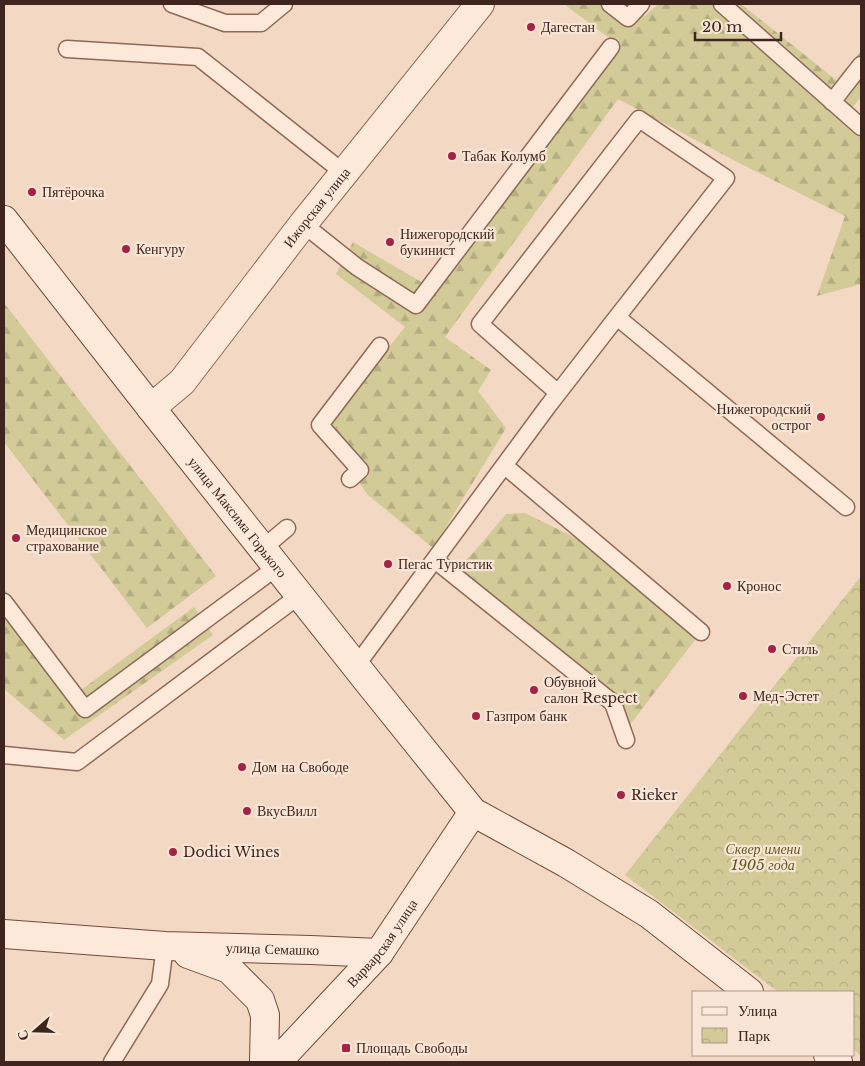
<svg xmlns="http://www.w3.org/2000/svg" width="865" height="1066" font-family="'Libre Baskerville',serif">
  <defs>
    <pattern id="forest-firs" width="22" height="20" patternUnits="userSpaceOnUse" patternTransform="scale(1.25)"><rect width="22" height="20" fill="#d2ca97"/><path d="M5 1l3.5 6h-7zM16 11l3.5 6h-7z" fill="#b5ad82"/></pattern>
    <pattern id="park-crowns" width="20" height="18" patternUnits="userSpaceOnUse" patternTransform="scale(1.25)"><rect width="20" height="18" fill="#d2ca97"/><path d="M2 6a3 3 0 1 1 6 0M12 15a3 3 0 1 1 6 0" fill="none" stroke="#b5ad82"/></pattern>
  </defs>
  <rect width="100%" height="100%" fill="#f3d9c4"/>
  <!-- forest -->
  <path fill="url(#forest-firs)" d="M 564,4 L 629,4 L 645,16 L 658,4 L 741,4 L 836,80 L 861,51 L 861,97 L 852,108 L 861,116 L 861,284 L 817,296 L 845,216 L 743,165 L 618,99 L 445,337 L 491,370 L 478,391 L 506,428 L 433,548 L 368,495 L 322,431 L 405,327 L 336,274 L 353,242 L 435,290 L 617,44 Z
    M 4,303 L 216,576 L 147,628 L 4,442 Z
    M 525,513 L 590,545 L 698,636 L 629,726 L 455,571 L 474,552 L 506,514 Z
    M 4,588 L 81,690 L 194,607 L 213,635 L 64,740 L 4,689 Z"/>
  <!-- park -->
  <path fill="url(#park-crowns)" d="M 861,576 L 861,1056 L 854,1050 L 854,992 L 778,992 L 625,875 Z"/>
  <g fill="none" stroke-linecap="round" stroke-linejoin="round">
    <defs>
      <path id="lane" d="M 172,4 L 225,23 L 261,23 L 284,4
        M 610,4 L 628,18 L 641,4
        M 722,4 L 861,127
        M 67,49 L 198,57 L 344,173
        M 832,102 L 861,65
        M 303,224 L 357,267 L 416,305 L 611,47
        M 558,393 L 480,324 L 639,119 L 726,178 L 617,317
        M 505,466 L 701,632
        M 350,479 L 360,470 L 320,425 L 380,346
        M 262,549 L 287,528
        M 435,560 L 613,703 L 626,740
        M 4,602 L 85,709 L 277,567
        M 356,666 L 548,406 L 617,317 L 846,507
        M 4,755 L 77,762 L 300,595
        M 112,1062 L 160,984 L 165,946"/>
      <g id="street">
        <path id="s1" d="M 151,408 L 182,382 L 303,224 L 480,4"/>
      </g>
      <g id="secondary">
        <path id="s2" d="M 4,220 L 151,408 L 370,684 L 473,812 L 566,863 L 649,914 L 749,992"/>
        <path id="s3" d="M 4,934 L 165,946 L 311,950 L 379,953"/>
        <path d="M 188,954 L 229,969 L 260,1000 L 265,1015 L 264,1062"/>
        <path d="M 828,1055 L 838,1062"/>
        <path id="s4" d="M 277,1062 L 379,953 L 473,812"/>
      </g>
    </defs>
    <!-- lane casing -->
    <use href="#lane" stroke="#906858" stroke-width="19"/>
    <!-- street casing -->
    <use href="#street" stroke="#906858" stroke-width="30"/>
    <!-- secondary casing -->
    <use href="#secondary" stroke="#72493b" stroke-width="30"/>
    <!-- lane -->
    <use href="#lane" stroke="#fce9d9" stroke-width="16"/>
    <!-- street -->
    <use href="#street" stroke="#fce9d9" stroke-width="28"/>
    <!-- secondary -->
    <use href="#secondary" stroke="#fce9d9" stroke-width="28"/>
  </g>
  <!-- markers -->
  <g fill="#a52244" stroke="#f9e5d5" stroke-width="2">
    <circle cx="531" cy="27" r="5"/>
    <circle cx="452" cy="156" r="5"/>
    <circle cx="32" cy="192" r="5"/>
    <circle cx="390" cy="242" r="5"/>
    <circle cx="126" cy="249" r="5"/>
    <circle cx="821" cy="417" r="5"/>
    <circle cx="16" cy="538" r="5"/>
    <circle cx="388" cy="564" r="5"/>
    <circle cx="727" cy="586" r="5"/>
    <circle cx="772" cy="649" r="5"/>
    <circle cx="534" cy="690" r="5"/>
    <circle cx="743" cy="696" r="5"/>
    <circle cx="476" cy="716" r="5"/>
    <circle cx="242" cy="767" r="5"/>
    <circle cx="621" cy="795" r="5"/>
    <circle cx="247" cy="811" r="5"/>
    <circle cx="173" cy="852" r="5"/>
    <rect x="341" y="1043" width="10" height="10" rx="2.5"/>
  </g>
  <g text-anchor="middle" stroke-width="4.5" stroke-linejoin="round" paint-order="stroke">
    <!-- poi labels -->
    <g font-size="14" fill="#3e251e" stroke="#f9e5d5" text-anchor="start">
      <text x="541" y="32">Дагестан</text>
      <text x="462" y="161">Табак Колумб</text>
      <text x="42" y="197">Пятёрочка</text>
      <text x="400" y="239">Нижегородский<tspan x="400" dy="16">букинист</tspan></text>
      <text x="136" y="254">Кенгуру</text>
      <text x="811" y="414" text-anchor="end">Нижегородский<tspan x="811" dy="16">острог</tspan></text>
      <text x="26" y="535">Медицинское<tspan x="26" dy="16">страхование</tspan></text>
      <text x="398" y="569">Пегас Туристик</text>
      <text x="737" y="591">Кронос</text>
      <text x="782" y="654">Стиль</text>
      <text x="544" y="687">Обувной<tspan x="544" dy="16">салон Respect</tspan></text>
      <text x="753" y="701">Мед-Эстет</text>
      <text x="486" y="721">Газпром банк</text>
      <text x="252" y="772">Дом на Свободе</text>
      <text x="631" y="800">Rieker</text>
      <text x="257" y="816">ВкусВилл</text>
      <text x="183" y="857">Dodici Wines</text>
      <text x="356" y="1053">Площадь Свободы</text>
    </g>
    <!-- street labels -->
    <g font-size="14" fill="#3e251e" stroke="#f9e5d5">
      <text dy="5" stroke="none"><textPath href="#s1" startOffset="261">Ижорская улица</textPath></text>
      <text dy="5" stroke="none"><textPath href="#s2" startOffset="378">улица Максима Горького</textPath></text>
      <text dy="5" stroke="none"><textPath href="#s4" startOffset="159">Варварская улица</textPath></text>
      <text dy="5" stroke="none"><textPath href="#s3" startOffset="269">улица Семашко</textPath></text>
    </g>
    <!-- park labels -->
    <g font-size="14" font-style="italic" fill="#5d5d22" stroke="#f9e5d5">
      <text x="763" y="854">Сквер имени<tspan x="763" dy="16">1905 года</tspan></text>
    </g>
  </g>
  <!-- border -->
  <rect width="865" height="1066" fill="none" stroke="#3e251e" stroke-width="10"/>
  <!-- legend -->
  <rect x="692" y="991" width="162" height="65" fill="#f9e5d5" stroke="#ae988c"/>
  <rect x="702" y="1007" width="25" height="8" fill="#fce9d9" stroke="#ae988c"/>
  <text x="738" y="1016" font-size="15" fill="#3e251e">Улица</text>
  <rect x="702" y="1028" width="25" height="15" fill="url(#park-crowns)" stroke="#ae988c"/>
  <text x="738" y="1041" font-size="15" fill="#3e251e">Парк</text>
  <!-- north arrow -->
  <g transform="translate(35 1031) rotate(250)" stroke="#f9e5d5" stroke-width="4" paint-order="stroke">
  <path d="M0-4L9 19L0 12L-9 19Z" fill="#3e251e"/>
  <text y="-8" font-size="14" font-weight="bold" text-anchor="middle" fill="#3e251e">С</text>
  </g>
  <!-- scale -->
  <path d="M695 32v8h86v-8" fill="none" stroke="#3e251e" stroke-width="2.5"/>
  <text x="702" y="32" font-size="15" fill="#3e251e" stroke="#f9e5d5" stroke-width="4" paint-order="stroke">20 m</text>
</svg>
